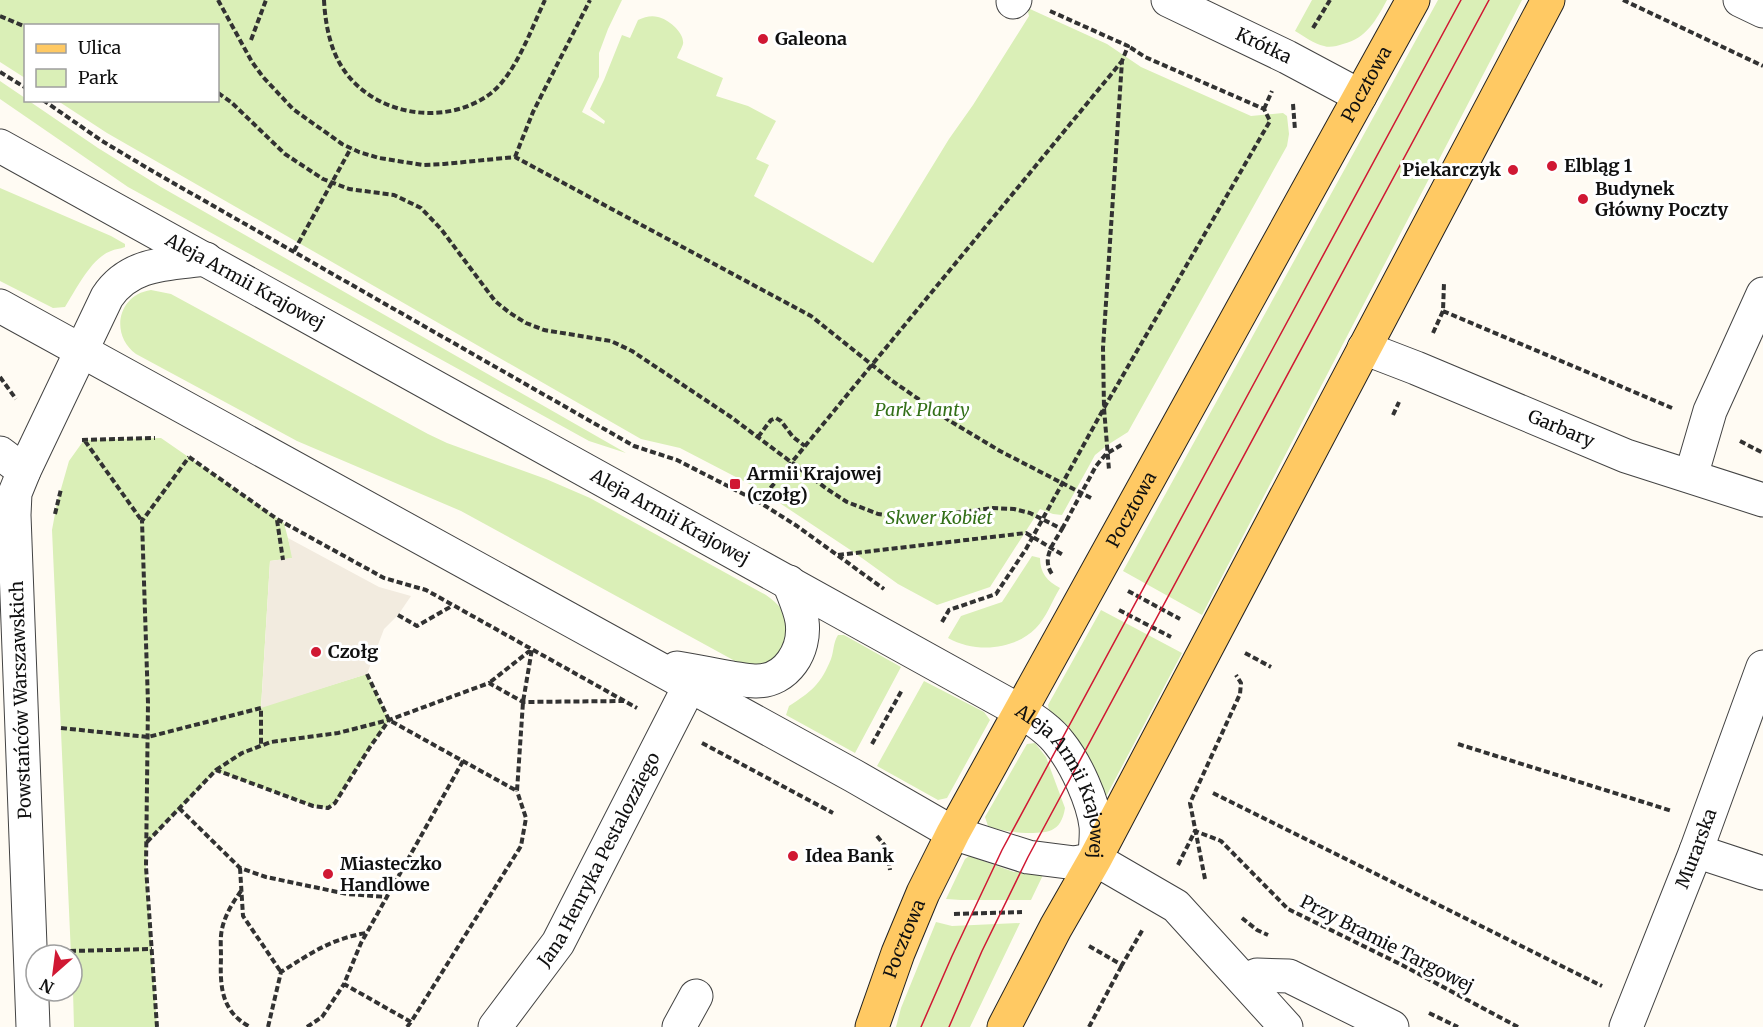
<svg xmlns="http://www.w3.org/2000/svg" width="1763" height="1027" font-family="Merriweather,serif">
  <rect width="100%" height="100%" fill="#fffbf3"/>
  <!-- green -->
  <path fill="#daefb7" d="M 0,0 L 622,0 L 608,29 L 599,53 L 599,77 L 582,112 L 604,124 L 605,121 L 590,109 L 604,80 L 622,35 L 630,38 L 638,20 C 645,17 651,15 658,17 C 668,19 685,33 683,44 C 682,48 678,54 677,58 L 723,78 L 716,96 L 748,106 L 776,121 L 756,159 L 769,165 L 754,196 L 873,263 L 949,139 L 973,105 L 1029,16 L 1028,12 L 1030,9 L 1107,44 L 1141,67 L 1251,116 L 1283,113 L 1287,116 L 1289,134 L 1287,146 L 1128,432 L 1109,444 L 1095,455 L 1062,515 L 1053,514 L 1040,509 L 990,587 L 937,605 L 898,584 L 855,553 L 757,488 L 680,448 L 641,439 L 107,133 L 58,101 L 218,100 L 218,26 L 26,26 L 25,78 L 0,62 Z
    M 1312,0 L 1387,0 C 1376,20 1367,38 1343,44 C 1337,46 1330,48 1324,46 C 1314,44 1304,36 1295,31 Z
    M 1438,0 L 1522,0 L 1202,615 L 1123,571 Z
    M 0,81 L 25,98 L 26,100 L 29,101 L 98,148 L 161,187 L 626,453 L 589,441 L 128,187 L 0,99 Z
    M 0,188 L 111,236 L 125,244 L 125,247 C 120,249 115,249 111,251 C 91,258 76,290 65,307 L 53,308 L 0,281 Z
    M 151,290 L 171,294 L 428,434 L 447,443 L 546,479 L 590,498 L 766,595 C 783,607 791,618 785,638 C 784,642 783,648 781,652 C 771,669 750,666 735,661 L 461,511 L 297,441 L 136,354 C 110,335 117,295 151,290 Z
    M 161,438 L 284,523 L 293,558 L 270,561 L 261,707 L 367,674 L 389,720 L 370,747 L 335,803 L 328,808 L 313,806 L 216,771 L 147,843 L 146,867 L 157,1027 L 74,1027 L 72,955 L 71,955 L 52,530 L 57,503 L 69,461 L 84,440 Z
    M 1032,556 L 1040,558 C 1040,573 1047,581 1060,588 C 1052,601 1046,618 1036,628 C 1013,651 975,653 948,638 L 961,616 L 1002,602 Z
    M 1101,610 L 1182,653 L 1110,789 L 1107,795 L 1103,796 L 1087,757 L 1065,723 L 1049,710 L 1048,705 Z
    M 838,635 L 844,635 L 901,667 L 855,753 L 786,715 L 789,706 C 811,692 821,684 831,659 C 834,651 833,643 838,635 Z
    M 924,681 L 984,712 L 990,720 L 947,798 L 938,800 L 877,766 Z
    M 1035,743 L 1046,757 L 1065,808 C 1061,833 1047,833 1026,833 C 1011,832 1002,831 988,826 L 985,817 L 1027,744 Z
    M 969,856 L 1014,872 L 1025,870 L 1043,875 L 1031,900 L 961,900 L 946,899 L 965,859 Z
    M 936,922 L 952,926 L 1020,923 L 970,1027 L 896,1027 L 901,1008 Z"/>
  <!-- plaza -->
  <path fill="#f2ebdf" d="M 288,538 L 379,587 L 411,596 L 398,615 L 384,629 L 367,674 L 261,708 L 270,561 L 292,558 Z"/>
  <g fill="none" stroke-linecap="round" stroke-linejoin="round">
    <defs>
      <g id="minor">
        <path id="s1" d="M 1168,0 L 1287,57 L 1360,96"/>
        <path d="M 1740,0 L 1763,11"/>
        <path d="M 1013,2 L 1015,0"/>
        <path id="s2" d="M 0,146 L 1020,711 C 1034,720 1050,730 1060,744 C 1076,764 1093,801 1096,826 C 1097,836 1095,848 1095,859"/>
        <path d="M 0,306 L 854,776 L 953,833 L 1028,857 L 1075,863 L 1095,859"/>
        <path id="s3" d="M 1364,348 L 1416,368 L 1626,456 L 1763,500"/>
        <path d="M 0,453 L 24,471"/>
        <path d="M 1691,476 L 1710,411 L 1763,294"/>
        <path d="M 677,668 C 696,671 714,675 732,678 C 739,679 747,681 755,681 C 787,682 806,650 802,621 C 800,608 793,594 789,582"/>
        <path d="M 1696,851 L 1763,873"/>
        <path d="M 1095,859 L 1176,906 L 1286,1027"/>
        <path d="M 1245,980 L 1257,975 L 1289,976 L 1392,1027"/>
        <path d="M 33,1027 L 14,515 L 15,493 L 24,471 L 107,297 C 130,262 169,264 206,259"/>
        <path id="s4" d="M 495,1027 L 558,943 L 690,685"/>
        <path d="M 679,1027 L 696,996"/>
        <path id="s5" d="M 1626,1027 L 1696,851 L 1763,667"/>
      </g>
      <g id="major">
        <path id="s6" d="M 872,1027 L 898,953 L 923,893 L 953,833 L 1413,0"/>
        <path d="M 1004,1027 L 1056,927 L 1095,859 L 1548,0"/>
      </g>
    </defs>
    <!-- minor casing -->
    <use href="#minor" stroke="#434343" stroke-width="35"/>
    <!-- major casing -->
    <use href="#major" stroke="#212121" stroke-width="35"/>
    <!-- path -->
    <path stroke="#323232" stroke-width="4" stroke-dasharray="6 3" stroke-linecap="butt" d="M 218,0 L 252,62 L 263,77 L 293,109 L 342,144 L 359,152 L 379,158 L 423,165 L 444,164 L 515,157 L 811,316 L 891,380 L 950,421 L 1000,451 L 1093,499
      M 324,0 C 325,20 329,44 339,62 C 367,114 442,129 490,94 C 516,74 531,29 545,0
      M 1623,0 L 1763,66
      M 1050,11 L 1128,46 L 1122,61 L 1103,348 L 1104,408 L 1109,470
      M 0,16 L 26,27
      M 1313,28 L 1330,0
      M 251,40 L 266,0
      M 0,72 L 26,88
      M 218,93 L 231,102 L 285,154 L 323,179 L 349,189 L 394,195 L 421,208 L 441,229 L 495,301 L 510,313 L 526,323 L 544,330 L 611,341 L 632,351 L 731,417 L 827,489 L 847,502 L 878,514 L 900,517 L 923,517 L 993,508 L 1014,509 L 1030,513 L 1062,529 C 1054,543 1041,558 1052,574
      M 43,100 L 102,141 L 154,172 L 634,446 L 677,460 L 759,502 L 797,526 L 884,589
      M 1293,104 L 1295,130
      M 1264,109 L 1272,91
      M 515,157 L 533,112 L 590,0
      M 294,251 L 351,148
      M 1443,311 L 1672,408
      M 1433,333 L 1443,311 L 1444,283
      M 0,377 L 16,399
      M 1393,415 L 1399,402
      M 758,437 L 771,420 L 776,418 L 781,421 L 793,437 L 805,446
      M 82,440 L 155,438
      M 85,441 L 142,521
      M 1740,441 L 1763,453
      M 189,457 L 277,519 L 384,578 L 426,590 L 637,708
      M 759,502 L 1122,61
      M 55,514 L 61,489
      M 277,520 L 283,560
      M 1062,529 L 1096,466 L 1106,454 L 1123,444
      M 838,555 L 1026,533 L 1063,555
      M 1128,591 L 1180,619
      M 1119,610 L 1171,637
      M 398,615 L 417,626 L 452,606
      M 942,622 L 949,610 L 996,594 L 1026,549 L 1104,408 L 1270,121 L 1264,109 L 1145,57 L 1128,46
      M 1245,653 L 1271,667
      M 367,674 L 389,720 L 517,791 L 523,702 L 532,649 L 489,683
      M 61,728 L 148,737 L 261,708 L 261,746
      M 702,743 L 833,813
      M 872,744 L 902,690
      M 1458,744 L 1672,811
      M 463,761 L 361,943 L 344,984 L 411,1022 L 521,846 L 526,818 L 517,791
      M 216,770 L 242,753 L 271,742 L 338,733 L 389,720
      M 1213,793 L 1602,986
      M 179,808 L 240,868 L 266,877 L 347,894 L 387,897
      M 877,836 L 886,847 L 890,870
      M 147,842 L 216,770 L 313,806 L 328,808 L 335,803 L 370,747 L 389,720 L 489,683 L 523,702 L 624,701
      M 1178,865 L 1195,831 L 1221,841 L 1288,909 L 1402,965 L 1518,1027
      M 240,868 L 243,916 L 281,972
      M 1205,879 L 1190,803 L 1240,694 L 1241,683 L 1236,675
      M 241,891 C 233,902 225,915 222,929 C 220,938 221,948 221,957 C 220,987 221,1011 250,1027
      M 954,914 L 1022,912
      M 1242,918 L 1257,930 L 1268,935
      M 1089,946 L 1122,965 L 1143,929
      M 70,951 L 152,949
      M 1429,1013 L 1458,1027
      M 157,1027 L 146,867 L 148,703 L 142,521 L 189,457
      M 268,1027 L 281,972 C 311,953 331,939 366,933
      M 307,1027 L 322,1017 L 344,984
      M 407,1027 L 411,1022
      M 1089,1027 L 1122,965"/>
    <!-- minor -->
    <use href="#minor" stroke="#fff" stroke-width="33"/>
    <!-- major -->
    <use href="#major" stroke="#ffc963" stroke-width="33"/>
    <!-- tram -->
    <path stroke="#d01833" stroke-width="1.5" d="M 921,1027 L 952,956 L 1002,850 L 1461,0
      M 949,1027 L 982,951 L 1028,857 L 1489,0"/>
  </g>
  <!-- markers -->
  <g fill="#d01833" stroke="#fff" stroke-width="2">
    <circle cx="763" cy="39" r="6"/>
    <circle cx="1552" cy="166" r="6"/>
    <circle cx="1513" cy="170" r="6"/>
    <circle cx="1583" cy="199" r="6"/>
    <rect x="729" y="478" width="12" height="12" rx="3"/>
    <circle cx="316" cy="652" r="6"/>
    <circle cx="793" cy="856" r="6"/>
    <circle cx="328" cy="874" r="6"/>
  </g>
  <g text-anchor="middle" stroke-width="6" stroke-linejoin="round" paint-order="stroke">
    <!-- poi labels -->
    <g font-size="18" font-weight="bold" fill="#101010" stroke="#fff" text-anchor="start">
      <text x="775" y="45">Galeona</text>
      <text x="1564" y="172">Elbląg 1</text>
      <text x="1501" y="176" text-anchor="end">Piekarczyk</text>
      <text x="1595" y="195">Budynek<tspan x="1595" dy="21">Główny Poczty</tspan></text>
      <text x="747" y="480">Armii Krajowej<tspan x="747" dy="21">(czołg)</tspan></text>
      <text x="328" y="658">Czołg</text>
      <text x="805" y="862">Idea Bank</text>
      <text x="340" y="870">Miasteczko<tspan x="340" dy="21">Handlowe</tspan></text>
    </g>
    <!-- street labels -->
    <g font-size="18" fill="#101010" stroke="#fff">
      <text dy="6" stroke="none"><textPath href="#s1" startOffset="106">Krótka</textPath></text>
      <text dy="6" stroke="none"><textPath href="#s6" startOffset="1066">Pocztowa</textPath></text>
      <text dy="6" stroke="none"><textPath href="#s2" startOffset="280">Aleja Armii Krajowej</textPath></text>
      <text dy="6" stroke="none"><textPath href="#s3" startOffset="213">Garbary</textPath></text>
      <text dy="6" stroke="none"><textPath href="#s6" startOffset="580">Pocztowa</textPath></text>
      <text dy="6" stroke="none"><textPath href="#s2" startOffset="766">Aleja Armii Krajowej</textPath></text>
      <text transform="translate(21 700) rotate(-92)" y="6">Powstańców Warszawskich</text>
      <text dy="6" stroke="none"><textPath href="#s2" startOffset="1252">Aleja Armii Krajowej</textPath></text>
      <text dy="6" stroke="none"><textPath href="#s5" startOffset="192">Murarska</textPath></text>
      <text dy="6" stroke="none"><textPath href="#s4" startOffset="198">Jana Henryka Pestalozziego</textPath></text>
      <text dy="6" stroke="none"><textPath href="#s6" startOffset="94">Pocztowa</textPath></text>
      <text transform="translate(1387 944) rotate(27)" y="6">Przy Bramie Targowej</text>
    </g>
    <!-- park labels -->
    <g font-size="18" font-style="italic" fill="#337018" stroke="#fff">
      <text x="922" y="416">Park Planty</text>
      <text x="939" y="524">Skwer Kobiet</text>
    </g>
  </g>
  <!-- legend -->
  <rect x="24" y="24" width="195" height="78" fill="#ffffff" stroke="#9f9f9f" stroke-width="1.5"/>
  <rect x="36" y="44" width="30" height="9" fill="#ffc963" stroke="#9f9f9f" stroke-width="1.5"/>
  <text x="78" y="54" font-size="18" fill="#101010">Ulica</text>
  <rect x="36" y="69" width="30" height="18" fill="#daefb7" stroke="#9f9f9f" stroke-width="1.5"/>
  <text x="78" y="84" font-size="18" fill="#101010">Park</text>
  <!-- north arrow -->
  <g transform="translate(54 973) rotate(208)"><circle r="28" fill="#ffffff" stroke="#9f9f9f" stroke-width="1.5"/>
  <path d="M0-4.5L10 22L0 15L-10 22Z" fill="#d01833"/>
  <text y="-9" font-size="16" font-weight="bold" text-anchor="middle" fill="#101010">N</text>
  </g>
</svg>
